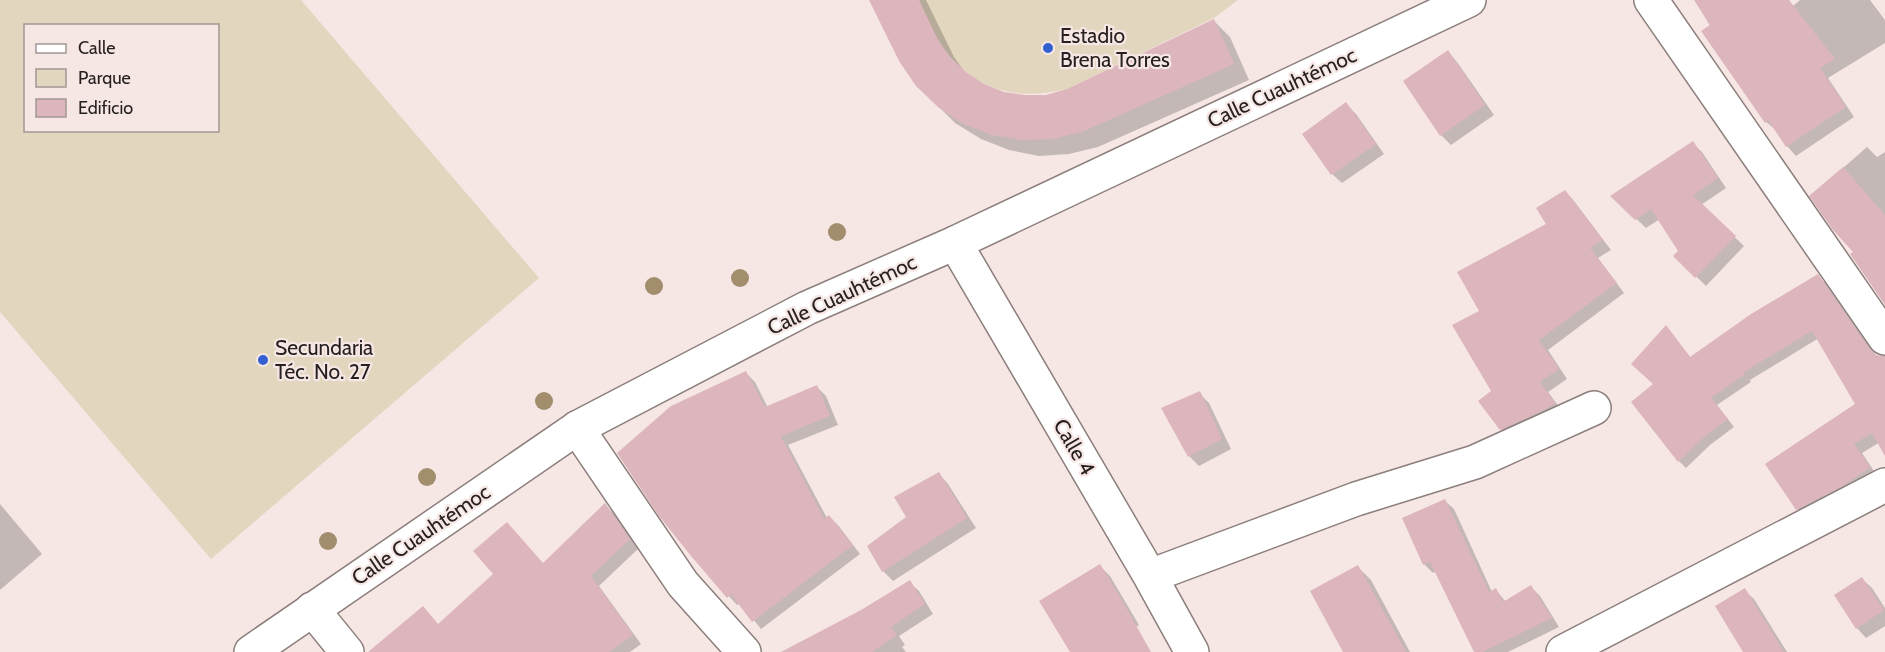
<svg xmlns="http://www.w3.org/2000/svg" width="1885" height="652" font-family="Cabin,sans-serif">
  <rect width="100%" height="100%" fill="#f6e7e5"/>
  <!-- green -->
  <path fill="#e3d6bf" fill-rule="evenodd" d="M 0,0 L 301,0 L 539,278 L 211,559 L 0,312 ZM 26,26 L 218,26 L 218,130 L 26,130 Z
    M 919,0 L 1238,0 L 1214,18 L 1067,89 C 1014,102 969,89 939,41 C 931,29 926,14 919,0 Z"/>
  <!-- shadow -->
  <path fill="#0003" d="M 870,0 L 926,0 L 954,57 L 966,74 L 983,85 L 1003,93 L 1024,97 L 1046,96 L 1067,91 L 1214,21 L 1230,37 L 1249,80 L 1098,147 L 1069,154 L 1039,156 L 1009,150 L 981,139 L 955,123 L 917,85 Z
    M 1695,0 L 1760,0 L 1793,6 L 1800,0 L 1870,0 L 1885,20 L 1885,43 L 1828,78 L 1854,117 L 1796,156 L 1787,146 L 1776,130 L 1766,122 Z
    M 1448,52 L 1457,62 L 1494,115 L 1451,145 L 1441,135 Z
    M 1346,104 L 1356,114 L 1384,154 L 1342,183 L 1332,174 Z
    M 1692,143 L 1702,152 L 1726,188 L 1701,205 L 1744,246 L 1706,286 L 1675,256 L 1680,251 L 1660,219 L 1646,228 L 1612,196 Z
    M 1867,147 L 1877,157 L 1885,152 L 1885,304 L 1855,253 L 1811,196 Z
    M 1565,191 L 1574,201 L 1611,250 L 1598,258 L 1624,293 L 1548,350 L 1567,379 L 1548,392 L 1563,412 L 1510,438 L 1501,429 L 1492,392 L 1481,312 L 1548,225 Z
    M 1817,276 L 1825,283 L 1877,357 L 1819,338 L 1750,380 L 1751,382 L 1717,405 L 1734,427 L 1710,445 L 1686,468 L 1679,461 L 1655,385 L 1666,327 L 1691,358 Z
    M 746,373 L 755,382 L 768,408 L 817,387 L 826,396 L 838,425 L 788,445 L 827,518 L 829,517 L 838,525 L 860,554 L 761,629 L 740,603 L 737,605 L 691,555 Z
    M 1199,393 L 1209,403 L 1231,449 L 1199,466 L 1189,456 L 1163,408 Z
    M 1885,399 L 1885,439 L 1862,453 L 1878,477 L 1806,518 L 1797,509 Z
    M 939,474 L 948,484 L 976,528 L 893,581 L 883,571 L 869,546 L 908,517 Z
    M 1445,501 L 1454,509 L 1492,592 L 1496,590 L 1506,602 L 1531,587 L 1540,596 L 1559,627 L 1508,652 L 1476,652 L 1436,571 L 1433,573 L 1424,564 Z
    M 0,504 L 42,554 L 0,590 Z
    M 605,505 L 614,514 L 638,549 L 599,586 L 641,644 L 630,652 L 476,652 L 543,565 Z
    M 1100,566 L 1110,576 L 1139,625 L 1093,652 L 1072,652 Z
    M 1358,567 L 1371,580 L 1410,652 L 1345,652 Z
    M 1862,579 L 1872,588 L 1885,608 L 1885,626 L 1866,638 L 1857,628 Z
    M 909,582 L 919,591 L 933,614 L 899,636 L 905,645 L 902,647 L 906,652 L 785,652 L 862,611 Z
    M 1744,590 L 1754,599 L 1787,652 L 1744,652 Z"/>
  <!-- building -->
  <path fill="#ddb5bc" d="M 869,0 L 919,0 L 938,40 L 950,57 L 966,72 L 984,84 L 1004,92 L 1025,95 L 1046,95 L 1067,89 L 1214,19 L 1234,64 L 1082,132 L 1052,139 L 1022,140 L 992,135 L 963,124 L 938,107 L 916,86 L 899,61 Z
    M 1694,0 L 1789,0 L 1835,59 L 1820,68 L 1846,107 L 1786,147 L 1768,120 L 1765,123 L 1701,31 L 1710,25 Z
    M 1448,50 L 1485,105 L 1440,136 L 1403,81 Z
    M 1346,102 L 1376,144 L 1331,175 L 1302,134 Z
    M 1693,141 L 1718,178 L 1693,195 L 1736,236 L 1695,278 L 1673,256 L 1678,251 L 1651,209 L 1635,220 L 1610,196 Z
    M 1843,167 L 1885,215 L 1885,305 L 1850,254 L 1853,252 L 1833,230 L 1809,196 Z
    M 1565,190 L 1603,240 L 1590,248 L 1617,283 L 1539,340 L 1559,369 L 1540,382 L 1555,403 L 1546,409 L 1500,430 L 1478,401 L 1491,391 L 1452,325 L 1479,311 L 1457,272 L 1546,224 L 1536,208 Z
    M 1818,274 L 1870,349 L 1876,355 L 1885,356 L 1885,456 L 1872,433 L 1854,444 L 1870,467 L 1843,486 L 1796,510 L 1765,464 L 1855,404 L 1812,331 L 1744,372 L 1745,374 L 1711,398 L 1728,419 L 1703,438 L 1678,462 L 1631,402 L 1653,384 L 1631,364 L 1666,325 L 1690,357 L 1751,314 Z
    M 746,371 L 765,407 L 817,385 L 830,416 L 781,436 L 824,519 L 829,515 L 853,545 L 752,622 L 731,594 L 727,598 L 691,556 L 659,516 L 617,453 L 671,406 Z
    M 1200,391 L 1222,439 L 1188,457 L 1161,408 Z
    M 939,472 L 967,518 L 882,572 L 867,546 L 906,517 L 894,497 Z
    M 1445,499 L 1489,592 L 1496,588 L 1503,602 L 1531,585 L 1552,618 L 1482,652 L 1474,652 L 1430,562 L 1423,565 L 1402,518 Z
    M 605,503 L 630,539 L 591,576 L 633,635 L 609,652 L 368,652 L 423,606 L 438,624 L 493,574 L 473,551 L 507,522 L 543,563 Z
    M 1100,564 L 1119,595 L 1151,652 L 1070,652 L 1039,601 Z
    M 1358,565 L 1406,652 L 1343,652 L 1310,591 Z
    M 1862,577 L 1884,610 L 1856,629 L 1834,595 Z
    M 910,580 L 925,604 L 891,627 L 897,635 L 872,652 L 781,652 L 861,610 Z
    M 1745,588 L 1784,652 L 1743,652 L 1715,606 Z"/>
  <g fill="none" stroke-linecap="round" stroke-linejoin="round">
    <defs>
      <path id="minor" d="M 1651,0 L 1885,338
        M 955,243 L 1150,576 L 1192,652
        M 577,428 L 683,584 L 744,652
        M 1150,576 L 1356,499 L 1475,462 L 1594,408
        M 312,609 L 347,652
        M 1563,652 L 1885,485"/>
      <path id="major" d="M 251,652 L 577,428 L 807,308 L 955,243 L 1469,0"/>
    </defs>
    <!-- minor casing -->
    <use href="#minor" stroke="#8b7e7b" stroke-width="36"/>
    <!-- major casing -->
    <use href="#major" stroke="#8b7e7b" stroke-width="36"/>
    <!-- minor -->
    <use href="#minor" stroke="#fff" stroke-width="33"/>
    <!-- major -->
    <use href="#major" stroke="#fff" stroke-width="33"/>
  </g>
  <!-- trees -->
  <g fill="#a28d6d">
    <circle cx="837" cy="232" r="9"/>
    <circle cx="740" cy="278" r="9"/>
    <circle cx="654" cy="286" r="9"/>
    <circle cx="544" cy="401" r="9"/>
    <circle cx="427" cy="477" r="9"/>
    <circle cx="328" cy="541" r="9"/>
  </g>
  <!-- markers -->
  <g fill="#3260d0" stroke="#f6e7e5" stroke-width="2">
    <circle cx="1048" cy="48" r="6"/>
    <circle cx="263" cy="360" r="6"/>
  </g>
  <g text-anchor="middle" stroke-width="4.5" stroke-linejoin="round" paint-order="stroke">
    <!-- poi labels -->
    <g font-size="21" fill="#262120" stroke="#f6e7e5" text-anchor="start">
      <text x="1060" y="43">Estadio<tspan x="1060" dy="24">Brena Torres</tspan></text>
      <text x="275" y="355">Secundaria<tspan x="275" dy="24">Téc. No. 27</tspan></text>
    </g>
    <!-- street labels -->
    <g font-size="21" fill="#262120" stroke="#f6e7e5">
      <text transform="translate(1282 88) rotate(-25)" y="7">Calle Cuauhtémoc</text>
      <text transform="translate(842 295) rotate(-25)" y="7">Calle Cuauhtémoc</text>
      <text transform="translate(1074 447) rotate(60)" y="7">Calle 4</text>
      <text transform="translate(421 535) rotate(-34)" y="7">Calle Cuauhtémoc</text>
    </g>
  </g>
  <!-- legend -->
  <rect x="24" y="24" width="195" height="108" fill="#f6e7e5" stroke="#a39896" stroke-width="1.5"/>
  <rect x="36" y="44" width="30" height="9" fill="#ffffff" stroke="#a39896" stroke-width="1.5"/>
  <text x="78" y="54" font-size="18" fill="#262120">Calle</text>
  <rect x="36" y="69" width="30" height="18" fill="#e3d6bf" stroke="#a39896" stroke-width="1.5"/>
  <text x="78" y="84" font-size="18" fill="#262120">Parque</text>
  <rect x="36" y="99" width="30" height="18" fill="#ddb5bc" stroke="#a39896" stroke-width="1.5"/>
  <text x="78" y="114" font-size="18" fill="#262120">Edificio</text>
</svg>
